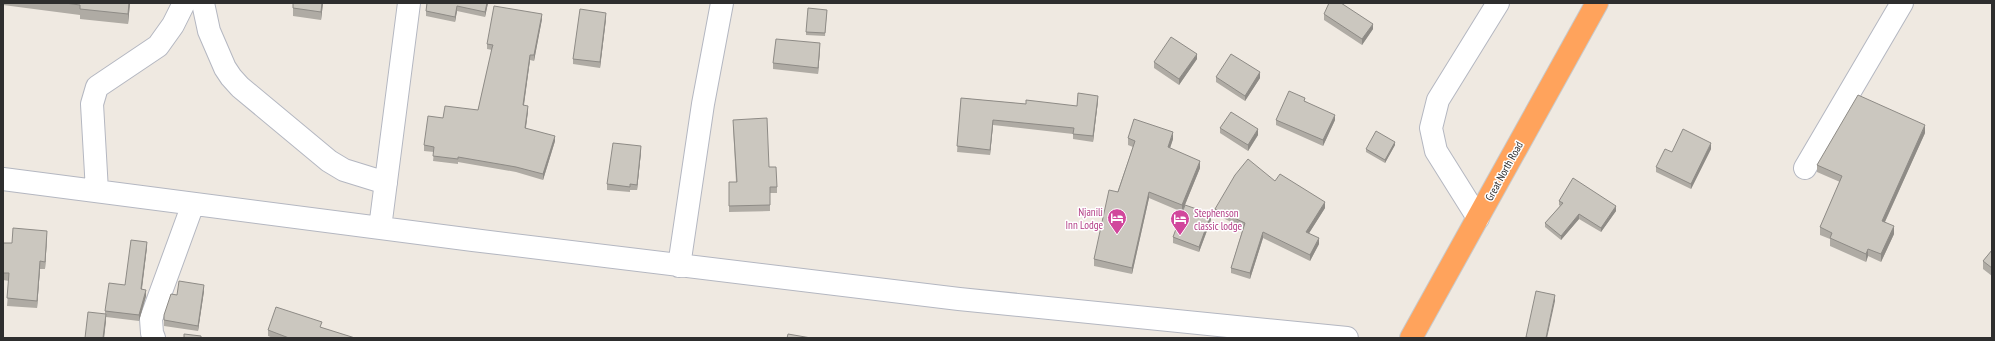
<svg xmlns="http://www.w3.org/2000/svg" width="1995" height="341" font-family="'PT Sans Narrow',sans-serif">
  <rect width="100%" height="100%" fill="#efe9e1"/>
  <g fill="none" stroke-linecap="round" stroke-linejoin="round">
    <defs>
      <path id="street" d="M 203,3 L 209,31 L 225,68 L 231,77 L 240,87 L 329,161 L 344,170 L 386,183
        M 1805,168 L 1902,3
        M 3,179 L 473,240 L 959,299 L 1347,338
        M 97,191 L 92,104 L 97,87 L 158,46 L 173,25 L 184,3
        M 1478,218 L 1436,151 L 1431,128 L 1438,100 L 1498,3
        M 380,228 L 409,3
        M 679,266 L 703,104 L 722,3
        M 154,338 L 152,333 L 151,319 L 193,204"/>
      <path id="highway" d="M 1411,338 L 1597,3"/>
    </defs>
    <!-- street casing -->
    <use href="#street" stroke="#b4b7c1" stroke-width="24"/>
    <!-- highway casing -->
    <use href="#highway" stroke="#c9c9c9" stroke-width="24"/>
    <!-- street -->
    <use href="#street" stroke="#fff" stroke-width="22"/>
    <!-- highway -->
    <use href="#highway" stroke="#ffa35c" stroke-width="22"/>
  </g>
  <!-- wall -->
  <path fill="#afaba4" d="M 3,3 L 130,3 L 128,24 L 80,19 L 80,15 L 3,5 Z
    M 323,3 L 321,20 L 293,16 L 293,8 Z
    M 427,3 L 488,3 L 485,17 L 457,11 L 455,22 L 426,16 L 426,11 Z
    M 827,10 L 825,36 L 806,35 L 806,32 Z
    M 1324,14 L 1373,29 L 1362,45 L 1324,20 Z
    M 542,19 L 534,61 L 530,60 L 524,105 L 528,111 L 526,128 L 555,141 L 543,180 L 516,172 L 458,162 L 458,164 L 433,161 L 434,152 L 424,151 L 424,145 L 443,118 L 478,110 L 492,50 L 487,49 L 487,44 Z
    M 606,19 L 600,68 L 573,64 L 573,59 Z
    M 820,49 L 818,74 L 773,69 L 773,63 Z
    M 1197,59 L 1179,85 L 1154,68 L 1154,62 Z
    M 1216,77 L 1260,78 L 1245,101 L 1216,82 Z
    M 961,98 L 1026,104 L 1077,106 L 1098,101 L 1093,142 L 1073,139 L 1073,134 L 993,125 L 990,155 L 957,152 Z
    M 1305,101 L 1335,120 L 1323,146 L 1276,125 L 1276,120 Z
    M 733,126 L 769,167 L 777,187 L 777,193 L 770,193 L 770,211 L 729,212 L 729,182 L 736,182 Z
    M 1220,128 L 1258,135 L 1248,151 L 1220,133 Z
    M 1925,133 L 1885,222 L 1894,234 L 1881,262 L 1868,256 L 1866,262 L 1830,246 L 1830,239 L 1820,235 L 1820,227 L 1840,182 L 1817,172 L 1817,165 Z
    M 1128,138 L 1173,139 L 1170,148 L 1200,168 L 1182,212 L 1149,198 L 1132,274 L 1094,266 L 1094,259 L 1133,147 L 1128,145 Z
    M 1395,145 L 1385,163 L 1366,152 L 1366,149 Z
    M 1711,149 L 1691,189 L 1656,172 L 1656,167 Z
    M 641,152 L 637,190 L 630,190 L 630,192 L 607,190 L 607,184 Z
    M 1275,181 L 1325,208 L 1309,233 L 1319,244 L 1310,261 L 1263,238 L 1250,279 L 1231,273 L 1231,268 L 1243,228 L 1215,214 L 1215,209 Z
    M 1559,201 L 1616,211 L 1601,232 L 1579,219 L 1561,240 L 1545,227 L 1545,223 L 1560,206 L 1559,205 Z
    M 1211,220 L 1199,252 L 1173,243 L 1173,237 Z
    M 47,238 L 45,269 L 40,269 L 37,308 L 7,306 L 9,281 L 3,280 L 3,243 L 12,243 Z
    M 147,247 L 142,289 L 146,296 L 139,321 L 106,317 L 104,338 L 85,338 L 105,314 L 105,311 L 125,285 Z
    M 1992,250 L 1992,276 L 1983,269 L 1983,261 Z
    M 204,291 L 198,331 L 164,326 L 164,315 L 177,295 Z
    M 322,328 L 355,338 L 273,338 L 268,336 L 268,330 Z"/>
  <!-- shaded-wall -->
  <path fill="#8e8b86" d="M 129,3 L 130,3 L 128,24 L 128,14 Z
    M 322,3 L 323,3 L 321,20 L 321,12 Z
    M 487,3 L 488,3 L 485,17 L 485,12 Z
    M 457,6 L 457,11 L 455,22 L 455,17 Z
    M 606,13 L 606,19 L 600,68 L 600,62 Z
    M 542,14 L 542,19 L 534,61 L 534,55 Z
    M 1373,24 L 1373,29 L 1362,45 L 1362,39 Z
    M 820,43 L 820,49 L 818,74 L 818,68 Z
    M 1197,54 L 1197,59 L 1179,85 L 1179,79 Z
    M 530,55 L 530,60 L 523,111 L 523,105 Z
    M 1260,72 L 1260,78 L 1245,101 L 1245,96 Z
    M 1098,96 L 1098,101 L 1093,142 L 1093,136 Z
    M 528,106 L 528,111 L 525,133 L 525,128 Z
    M 1335,115 L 1335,120 L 1323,146 L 1323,140 Z
    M 993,120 L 993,125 L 990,155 L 990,150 Z
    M 1925,125 L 1925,133 L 1882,228 L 1882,221 Z
    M 1258,129 L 1258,135 L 1248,151 L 1248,145 Z
    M 1173,132 L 1173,139 L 1168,154 L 1168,147 Z
    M 555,136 L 555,141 L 543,180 L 543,174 Z
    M 1395,142 L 1395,145 L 1385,163 L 1385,160 Z
    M 1711,143 L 1711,149 L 1691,189 L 1691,184 Z
    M 641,146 L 641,152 L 637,190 L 637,185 Z
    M 1200,161 L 1200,168 L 1182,212 L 1182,205 Z
    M 1149,192 L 1149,198 L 1132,274 L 1132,268 Z
    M 1325,202 L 1325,208 L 1306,238 L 1306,232 Z
    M 1616,206 L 1616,211 L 1601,232 L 1601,228 Z
    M 1211,214 L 1211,220 L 1199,252 L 1199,247 Z
    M 1579,214 L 1579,219 L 1561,240 L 1561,236 Z
    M 1894,226 L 1894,234 L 1881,262 L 1881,254 Z
    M 47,231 L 47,238 L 45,269 L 45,262 Z
    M 1263,232 L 1263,238 L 1250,279 L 1250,273 Z
    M 1319,238 L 1319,244 L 1310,261 L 1310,255 Z
    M 147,242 L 147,247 L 141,295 L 141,289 Z
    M 1868,249 L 1868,256 L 1866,262 L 1866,254 Z
    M 40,261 L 40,269 L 37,308 L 37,301 Z
    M 204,285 L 204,291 L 198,331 L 198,326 Z
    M 146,290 L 146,296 L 139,321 L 139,315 Z
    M 1555,295 L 1555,301 L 1547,338 L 1546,338 Z
    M 106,314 L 106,321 L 104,338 L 103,338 Z"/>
  <!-- building -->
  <path fill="#cbc7bf" stroke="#8e8b86" d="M 65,3 L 129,3 L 128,14 L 80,9 L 80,5 Z
    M 293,3 L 322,3 L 321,12 L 293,8 Z
    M 427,3 L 487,3 L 485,12 L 457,6 L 455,17 L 426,11 Z
    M 1329,3 L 1341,3 L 1373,24 L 1362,39 L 1324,14 Z
    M 494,6 L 542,14 L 534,55 L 530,55 L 523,105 L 528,106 L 525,128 L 555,136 L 543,174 L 516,167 L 458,157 L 458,159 L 433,156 L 434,147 L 424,145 L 428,116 L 443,118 L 445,106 L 478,110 L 492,48 L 493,45 L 487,44 Z
    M 808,8 L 827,10 L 825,33 L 806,32 Z
    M 580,9 L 606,13 L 600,62 L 573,59 Z
    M 1171,37 L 1197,54 L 1179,79 L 1154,62 Z
    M 776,39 L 820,43 L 818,68 L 773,63 Z
    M 1231,54 L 1260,72 L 1245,96 L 1216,77 Z
    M 1289,91 L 1305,98 L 1304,101 L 1335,115 L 1323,140 L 1276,120 Z
    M 1078,93 L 1098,96 L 1093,136 L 1073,134 L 1074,128 L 993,120 L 990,150 L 957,146 L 961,98 L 1026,104 L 1026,100 L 1077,106 Z
    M 1858,95 L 1925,125 L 1882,221 L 1894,226 L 1881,254 L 1868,249 L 1866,254 L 1830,238 L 1832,233 L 1820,227 L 1842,176 L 1817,165 Z
    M 1231,112 L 1258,129 L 1248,145 L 1220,128 Z
    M 767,118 L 769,167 L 776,167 L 777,187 L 770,187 L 770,205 L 729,206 L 729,182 L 737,182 L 733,120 Z
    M 1134,119 L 1173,132 L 1168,147 L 1200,161 L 1182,205 L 1149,192 L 1132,268 L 1094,259 L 1109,190 L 1118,192 L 1135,141 L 1128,138 Z
    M 1683,129 L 1711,143 L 1691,184 L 1656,167 L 1665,149 L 1672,152 Z
    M 1376,131 L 1395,142 L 1385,160 L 1366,149 Z
    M 613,143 L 641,146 L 637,185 L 630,184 L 630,187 L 607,184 Z
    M 1248,159 L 1275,181 L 1280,174 L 1325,202 L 1306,232 L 1319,238 L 1310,255 L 1263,232 L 1250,273 L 1231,268 L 1245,223 L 1215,209 L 1235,175 Z
    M 1573,178 L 1616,206 L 1601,228 L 1579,214 L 1561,236 L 1545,223 L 1563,203 L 1559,201 Z
    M 1185,205 L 1211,214 L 1199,247 L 1173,237 Z
    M 13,228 L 47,231 L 45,262 L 40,261 L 37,301 L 7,298 L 9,273 L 3,273 L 3,243 L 12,243 Z
    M 131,240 L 147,242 L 141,289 L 146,290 L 139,315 L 105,311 L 109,283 L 125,285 Z
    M 1992,250 L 1992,268 L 1983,261 Z
    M 179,281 L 204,285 L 198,326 L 164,320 L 164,315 L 171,294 L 177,295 Z
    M 1536,291 L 1555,295 L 1546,338 L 1530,338 L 1526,337 Z
    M 276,307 L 322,322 L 320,327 L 355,338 L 289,338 L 268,330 Z
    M 88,312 L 106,314 L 103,338 L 85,338 Z
    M 184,334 L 201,336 L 201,338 L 184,338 Z
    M 788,334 L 811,338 L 787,338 Z"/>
  <!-- icons -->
  <defs>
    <symbol id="hotel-pin" viewBox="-11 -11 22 30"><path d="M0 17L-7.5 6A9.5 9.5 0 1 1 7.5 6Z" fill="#d1479c" stroke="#fff"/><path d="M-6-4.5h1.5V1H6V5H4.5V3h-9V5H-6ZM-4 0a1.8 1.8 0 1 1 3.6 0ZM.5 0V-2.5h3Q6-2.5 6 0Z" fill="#fff"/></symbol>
  </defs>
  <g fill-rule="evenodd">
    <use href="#hotel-pin" x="1106" y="207" width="22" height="30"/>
    <use href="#hotel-pin" x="1169" y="208" width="22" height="30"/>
  </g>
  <g text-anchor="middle" stroke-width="3" stroke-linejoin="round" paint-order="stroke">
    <!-- street labels -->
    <g font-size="11" fill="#2e2e2e" stroke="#fff">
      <text transform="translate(1504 171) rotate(-61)" y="4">Great North Road</text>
    </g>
    <!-- hotel labels -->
    <g font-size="11" fill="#b23c85" stroke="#fff" text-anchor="end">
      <text x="1103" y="216">Njanili<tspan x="1103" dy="13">Inn Lodge</tspan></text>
      <text x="1194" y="217" text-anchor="start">Stephenson<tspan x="1194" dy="13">classic lodge</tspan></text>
    </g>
  </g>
  <!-- border -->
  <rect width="1995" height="341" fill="none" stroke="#2e2e2e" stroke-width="8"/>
</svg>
